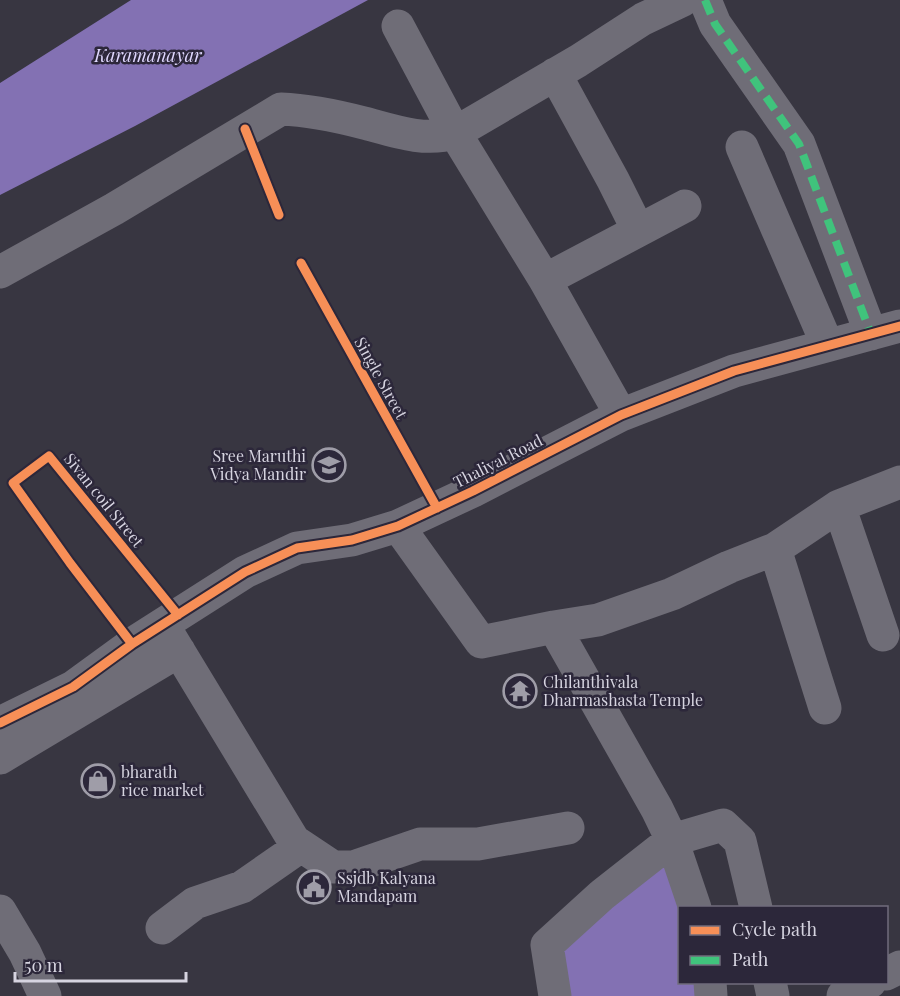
<svg xmlns="http://www.w3.org/2000/svg" width="900" height="996" font-family="'Playfair Display',serif">
  <rect width="100%" height="100%" fill="#383641"/>
  <!-- water -->
  <path fill="#8371b3" d="M 131,0 L 368,0 L 135,126 L 0,195 L 0,83 Z
    M 665,855 L 680,908 L 680,982 L 695,983 L 696,996 L 566,996 L 557,944 Z"/>
  <g fill="none" stroke-linecap="round" stroke-linejoin="round">
    <!-- minor -->
    <path stroke="#6f6d77" stroke-width="33" d="M 705,0 L 715,24 L 799,144 L 871,334
      M 398,26 L 455,133 L 578,61 L 643,19 L 683,0
      M 555,74 L 613,180 L 638,230
      M 742,147 L 827,344
      M 0,272 L 114,209 L 281,109 C 309,110 337,116 364,123 C 394,131 424,142 455,133 L 545,280 L 621,415
      M 545,280 L 685,206
      M 839,506 L 883,635
      M 398,526 L 481,642 L 554,627 L 657,809 L 672,840 L 695,908
      M 775,549 L 825,708
      M 163,625 L 294,841 L 333,867 L 353,867 L 420,844 L 478,844 L 568,828
      M 554,627 L 598,620 L 672,594 L 729,567 L 775,549 L 839,506 L 900,482
      M 0,723 L 73,687 L 132,644 L 245,572 L 297,548 L 352,540 L 398,526 L 473,491 L 621,415 L 734,371 L 900,326
      M 0,758 L 179,651
      M 0,911 L 25,953 L 45,996
      M 162,928 L 195,903 L 242,887 L 301,846
      M 886,974 L 900,967
      M 710,982 L 711,996
      M 770,982 L 773,996
      M 555,996 L 547,945 L 602,895 L 672,840 L 723,825 L 740,841 L 756,908
      M 843,996 L 870,982"/>
    <!-- quiet -->
    <path stroke="#40c37c" stroke-width="8" stroke-dasharray="15 8" stroke-linecap="butt" d="M 705,0 L 715,24 L 799,144 L 871,334"/>
    <defs>
      <path id="cycleway" d="M 245,129 L 279,215
        M 301,263 L 437,508
        M 132,644 L 70,563 L 13,483 L 49,456 L 178,615
        M 0,723 L 73,687 L 132,644 L 245,572 L 297,548 L 352,540 L 398,526 L 473,491 L 621,415 L 734,371 L 900,326"/>
    </defs>
    <!-- cycleway casing -->
    <use href="#cycleway" stroke="#2c273a" stroke-width="13"/>
    <!-- cycleway -->
    <use href="#cycleway" stroke="#f78f57" stroke-width="9"/>
  </g>
  <!-- icons -->
  <defs>
    <symbol id="school-ring" viewBox="-11 -11 22 22"><circle r="9.5" fill="#2c273a" stroke="#9f9da8" stroke-width="1.5"/><path d="M0-5L7-2L0 1L-7-2ZM-4 1L0 2.5L4 1V4Q0 6-4 4Z" fill="#9f9da8"/></symbol>
    <symbol id="temple-ring" viewBox="-11 -11 22 22"><circle r="9.5" fill="#2c273a" stroke="#9f9da8" stroke-width="1.5"/><path d="M0-6L5-2H3V0L6.5 2.5H4V6H1.5V3h-3V6H-4V2.5H-6.5L-3 0V-2H-5Z" fill="#9f9da8"/></symbol>
    <symbol id="shop-ring" viewBox="-11 -11 22 22"><circle r="9.5" fill="#2c273a" stroke="#9f9da8" stroke-width="1.5"/><path d="M-5-2.5h2.3a2.7 3.5 0 0 1 5.4 0H5L5.5 6h-11ZM-1.5-2.5h3a1.5 2.3 0 0 0-3 0Z" fill="#9f9da8"/></symbol>
    <symbol id="civic-ring" viewBox="-11 -11 22 22"><circle r="9.5" fill="#2c273a" stroke="#9f9da8" stroke-width="1.5"/><path d="M-.6-6.5H3V-4.5H.6V-3L4-1V1h2V6H-6V1h2V-1L-.6-3ZM-1.2 2.5V6h2.4V2.5Z" fill="#9f9da8"/></symbol>
  </defs>
  <g fill-rule="evenodd">
    <use href="#school-ring" x="310" y="446" width="38" height="38"/>
    <use href="#temple-ring" x="501" y="672" width="38" height="38"/>
    <use href="#shop-ring" x="79" y="762" width="38" height="38"/>
    <use href="#civic-ring" x="295" y="868" width="38" height="38"/>
  </g>
  <g text-anchor="middle" stroke-width="5" stroke-linejoin="round" paint-order="stroke">
    <!-- street labels -->
    <g font-size="16" fill="#d6d4e0" stroke="#2c273a">
      <text transform="translate(381 378) rotate(61)" y="6">Single Street</text>
      <text transform="translate(498 461) rotate(-27)" y="6">Thaliyal Road</text>
      <text transform="translate(104 500) rotate(51)" y="6">Sivan coil Street</text>
    </g>
    <!-- poi labels -->
    <g font-size="16" fill="#d6d4e0" stroke="#2c273a" text-anchor="start">
      <text x="306" y="462" text-anchor="end">Sree Maruthi<tspan x="306" dy="18">Vidya Mandir</tspan></text>
      <text x="543" y="688">Chilanthivala<tspan x="543" dy="18">Dharmashasta Temple</tspan></text>
      <text x="121" y="778">bharath<tspan x="121" dy="18">rice market</tspan></text>
      <text x="337" y="884">Ssjdb Kalyana<tspan x="337" dy="18">Mandapam</tspan></text>
    </g>
    <!-- water labels -->
    <g font-size="18" font-style="italic" fill="#dfd7fe" stroke="#2c273a">
      <text x="148" y="62">Karamanayar</text>
    </g>
  </g>
  <!-- legend -->
  <rect x="678" y="906" width="210" height="78" fill="#2c273a" stroke="#706c7c" stroke-width="1.5"/>
  <rect x="690" y="926" width="30" height="9" fill="#f78f57" stroke="#706c7c" stroke-width="1.5"/>
  <text x="732" y="936" font-size="18" fill="#d6d4e0">Cycle path</text>
  <rect x="690" y="956" width="30" height="9" fill="#40c37c" stroke="#706c7c" stroke-width="1.5"/>
  <text x="732" y="966" font-size="18" fill="#d6d4e0">Path</text>
  <!-- scale -->
  <path d="M15 972v9h171v-9" fill="none" stroke="#d6d4e0" stroke-width="3"/>
  <text x="24" y="972" font-size="18" fill="#d6d4e0" stroke="#2c273a" stroke-width="4.5" paint-order="stroke">50 m</text>
</svg>
